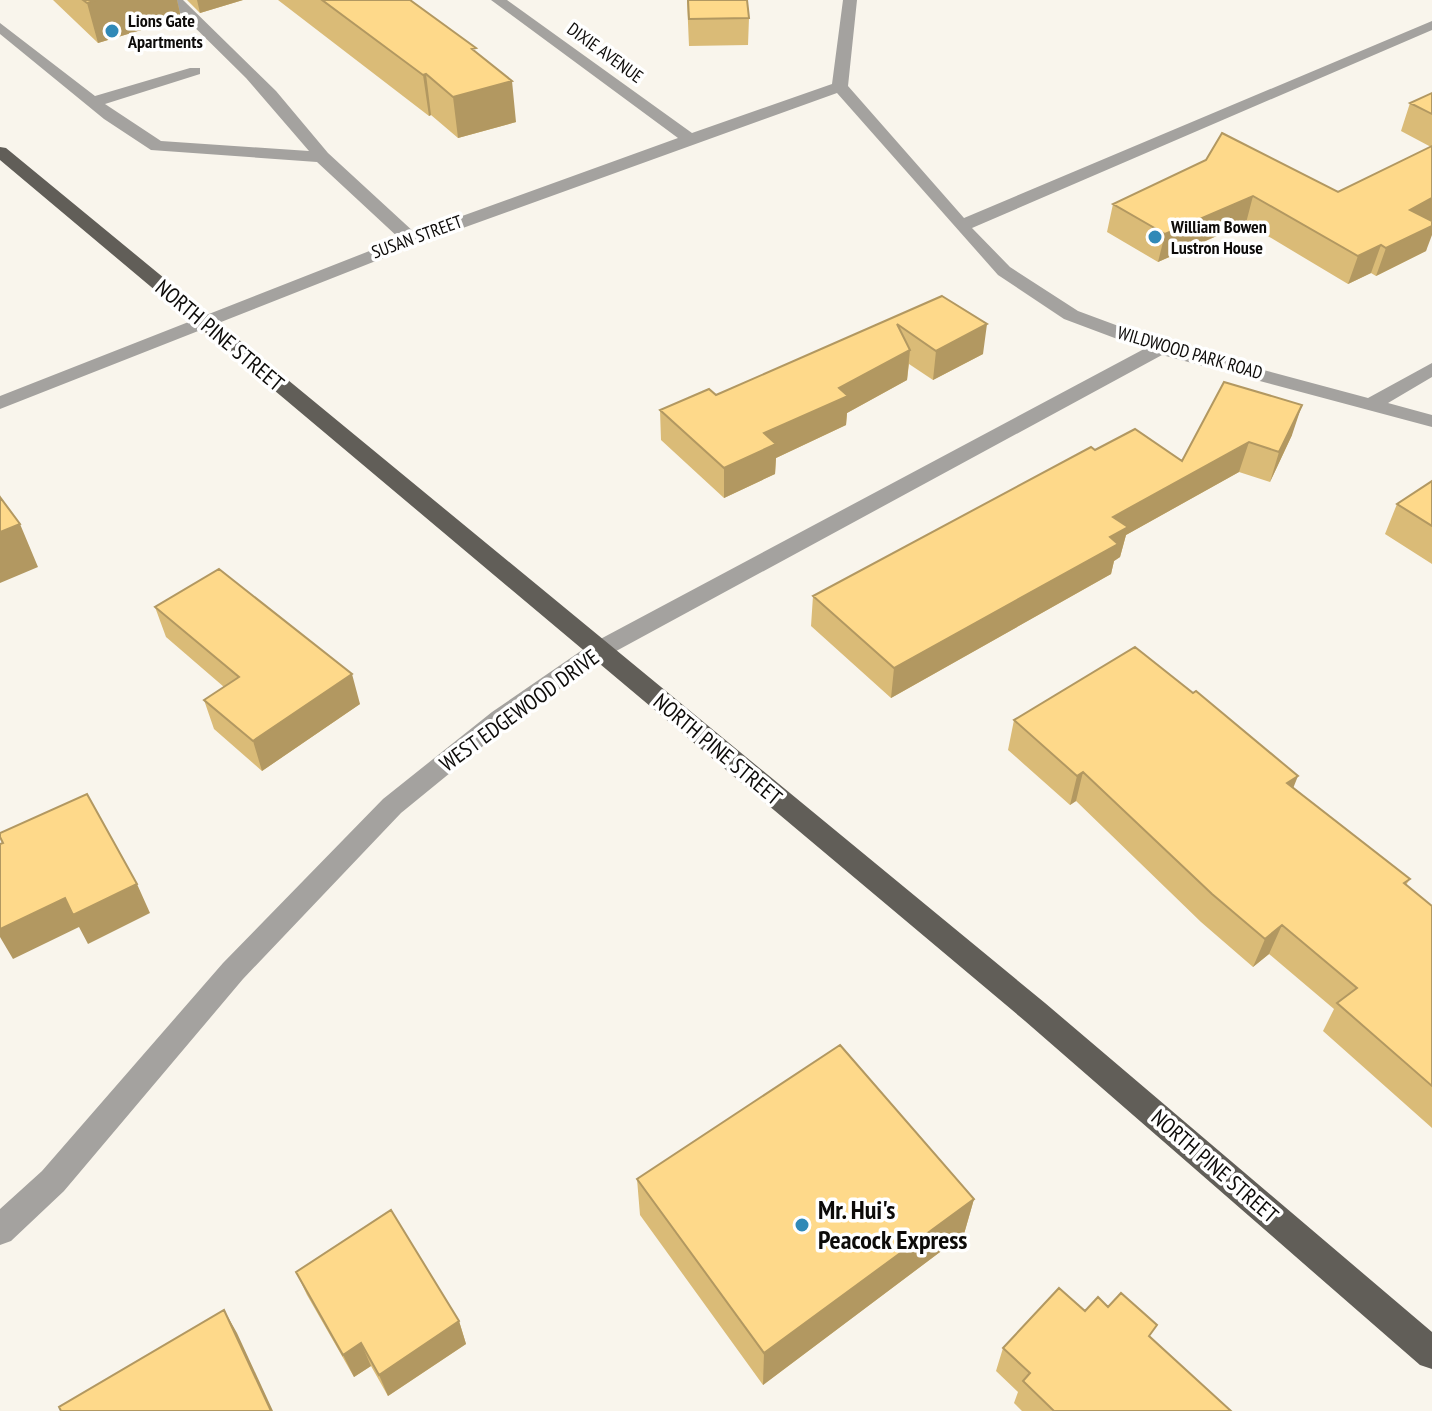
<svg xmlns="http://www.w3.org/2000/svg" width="1432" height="1411" font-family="'PT Sans Narrow',sans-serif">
  <rect width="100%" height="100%" fill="#f9f5ec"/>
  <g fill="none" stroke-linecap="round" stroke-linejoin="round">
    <!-- minor -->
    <path fill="#a4a29f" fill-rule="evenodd" d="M 167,0 L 183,0 L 276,91 L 328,153 L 415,233 L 678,138 L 491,0 L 507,0 L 692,133 L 832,84 L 843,0 L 857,0 L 848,86 L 964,218 L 1432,21 L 1432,30 L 972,228 L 1010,267 L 1078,311 L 1167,344 L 1368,398 L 1432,363 L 1432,377 L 1388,403 L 1432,415 L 1432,427 L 1162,355 L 607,656 L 510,724 L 401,813 L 243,979 L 64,1191 L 11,1241 L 0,1245 L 0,1209 L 42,1171 L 223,963 L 383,799 L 492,712 L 591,644 L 1144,349 L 1064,319 L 998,275 L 837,93 L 424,242 L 0,409 L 0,396 L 400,239 L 317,162 L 151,150 L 104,119 L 0,34 L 0,23 L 95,96 L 190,68 L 200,68 L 200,74 L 105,104 L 161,141 L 309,151 L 246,78 Z"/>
    <!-- major -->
    <path fill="#615e58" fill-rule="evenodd" d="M 0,147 L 6,148 L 1045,1003 L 1432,1332 L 1432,1369 L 1420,1365 L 1025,1021 L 0,160 Z"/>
  </g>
  <!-- wall -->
  <path fill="#dabb77" d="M 53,0 L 177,0 L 181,18 L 98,43 Z
    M 187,0 L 243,0 L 200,13 Z
    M 278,0 L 410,0 L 476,52 L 516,122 L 458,138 L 431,115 L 429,116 Z
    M 687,0 L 747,0 L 749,18 L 748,45 L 689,46 Z
    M 1432,93 L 1432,220 L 1431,221 L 1426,251 L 1376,276 L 1371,273 L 1348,284 L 1246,223 L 1158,262 L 1107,232 L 1113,204 L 1206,160 L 1338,192 L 1431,147 L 1401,131 L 1410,103 Z
    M 942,296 L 983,354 L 933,380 L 909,364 L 907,380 L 847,413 L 846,425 L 776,458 L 775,474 L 724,498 L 661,440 L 660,410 L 716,395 Z
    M 1224,382 L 1292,435 L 1270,482 L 1239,472 L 1126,535 L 1120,557 L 1114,561 L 1111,574 L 891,698 L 811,626 L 813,596 L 1095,450 L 1182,461 Z
    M 1432,481 L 1432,564 L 1385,534 L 1397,504 Z
    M 155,607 L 360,704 L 262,771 L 214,729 L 204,700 L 224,687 L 166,637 Z
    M 1014,720 L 1293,788 L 1410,879 L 1406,885 L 1432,906 L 1432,1128 L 1323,1031 L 1334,1009 L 1269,954 L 1253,967 L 1201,922 L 1076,801 L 1070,805 L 1008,750 Z
    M 637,1179 L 974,1199 L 964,1234 L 763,1385 L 640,1215 Z
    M 296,1272 L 459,1321 L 466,1344 L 388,1396 L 371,1366 L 354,1377 L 307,1295 Z
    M 1108,1307 L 1151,1338 L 1231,1411 L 1022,1411 L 1014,1403 L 1018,1392 L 996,1371 L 1003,1348 Z"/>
  <!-- shaded-wall -->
  <path fill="#b29861" d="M 97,0 L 177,0 L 181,18 L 98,43 L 87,3 Z
    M 197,0 L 243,0 L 200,13 Z
    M 426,74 L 431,115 L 429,116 L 423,75 Z
    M 512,81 L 516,122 L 458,138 L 453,97 Z
    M 1253,196 L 1246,223 L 1158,262 L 1165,234 Z
    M 1432,198 L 1432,220 L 1401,237 L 1410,210 Z
    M 1432,226 L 1432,235 L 1426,251 L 1376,276 L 1386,248 Z
    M 1381,245 L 1371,273 L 1348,284 L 1358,256 Z
    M 987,324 L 983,354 L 933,380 L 936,351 Z
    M 910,350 L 907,380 L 847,413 L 846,425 L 776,458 L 775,474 L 724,498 L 724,468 L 764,433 L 839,388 Z
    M 1302,405 L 1292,435 L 1270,482 L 1279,452 Z
    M 1249,442 L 1239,472 L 1126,535 L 1120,557 L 1114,561 L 1111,574 L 891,698 L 894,668 L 1113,517 Z
    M 20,524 L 38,567 L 0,583 L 0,532 Z
    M 352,674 L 360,704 L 262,771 L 253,741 Z
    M 1083,772 L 1076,801 L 1070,805 L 1077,776 Z
    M 1298,776 L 1286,806 L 1287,783 Z
    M 137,884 L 150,913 L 88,944 L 79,927 L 13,959 L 0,937 L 0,929 L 65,898 Z
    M 1282,925 L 1269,954 L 1253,967 L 1265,939 Z
    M 974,1199 L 964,1234 L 763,1385 L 764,1353 Z
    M 224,1310 L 237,1333 L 273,1411 L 271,1411 Z
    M 459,1321 L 466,1344 L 388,1396 L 379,1375 Z
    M 361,1343 L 371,1366 L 354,1377 L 343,1355 Z"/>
  <!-- building -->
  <path fill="#fed98a" stroke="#b29861" stroke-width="2" d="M 83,0 L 97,0 L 87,3 Z
    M 322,0 L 410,0 L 476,48 L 472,49 L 512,81 L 453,97 L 426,74 L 423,75 Z
    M 688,0 L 747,0 L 749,18 L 689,19 Z
    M 1432,93 L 1432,114 L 1410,103 Z
    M 1222,133 L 1338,192 L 1432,146 L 1432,198 L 1410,210 L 1432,221 L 1432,226 L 1386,248 L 1381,245 L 1358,256 L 1253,196 L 1165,234 L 1113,204 L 1206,160 Z
    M 942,296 L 987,324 L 936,351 L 897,324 L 910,350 L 839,388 L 848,396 L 764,433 L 776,444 L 724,468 L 660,410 L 709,389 L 716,395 Z
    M 1224,382 L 1302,405 L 1279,452 L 1249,442 L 1113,517 L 1128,527 L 1110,537 L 1118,544 L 894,668 L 813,596 L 1091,447 L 1095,450 L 1135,429 L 1182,461 Z
    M 1432,481 L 1432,526 L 1397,504 Z
    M 0,497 L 20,524 L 0,532 Z
    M 219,569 L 352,674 L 253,741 L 204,700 L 239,677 L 155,607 Z
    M 1135,647 L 1193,693 L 1196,691 L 1298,776 L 1287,783 L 1410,879 L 1404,883 L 1432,906 L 1432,1086 L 1337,1003 L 1357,988 L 1282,925 L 1265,939 L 1212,894 L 1083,772 L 1077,776 L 1014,720 Z
    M 87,794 L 137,884 L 73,915 L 65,898 L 0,929 L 0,844 L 3,843 L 0,837 L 0,833 Z
    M 840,1045 L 974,1199 L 764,1353 L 637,1179 Z
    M 391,1210 L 459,1321 L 379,1375 L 361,1343 L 343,1355 L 296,1272 Z
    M 1059,1288 L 1085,1311 L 1098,1297 L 1108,1307 L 1121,1293 L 1157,1325 L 1149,1336 L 1231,1411 L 1054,1411 L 1023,1381 L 1030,1373 L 1003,1348 Z
    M 224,1310 L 271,1411 L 61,1411 L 59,1407 Z"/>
  <!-- markers -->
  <g fill="#3089b7" stroke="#fff" stroke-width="3">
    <circle cx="112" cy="31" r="8"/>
    <circle cx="1155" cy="237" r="8"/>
    <circle cx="802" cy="1225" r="8"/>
  </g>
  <g text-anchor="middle" stroke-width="7" stroke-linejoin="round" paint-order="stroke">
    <!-- far-poi labels -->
    <g font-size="18" font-weight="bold" fill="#0d0b09" stroke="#fff" text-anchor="start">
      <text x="128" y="27">Lions Gate<tspan x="128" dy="21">Apartments</tspan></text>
      <text x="1171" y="233">William Bowen<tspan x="1171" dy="21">Lustron House</tspan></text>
    </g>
    <!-- far-street labels -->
    <g font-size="18" fill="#0d0b09" stroke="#fff">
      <text transform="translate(605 53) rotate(36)" y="6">DIXIE AVENUE</text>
      <text transform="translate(417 237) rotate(-20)" y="6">SUSAN STREET</text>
      <text transform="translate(1190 353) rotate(16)" y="6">WILDWOOD PARK ROAD</text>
    </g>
    <!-- street labels -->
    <g font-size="22" fill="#0d0b09" stroke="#fff">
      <text transform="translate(220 335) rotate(40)" y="8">NORTH PINE STREET</text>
      <text transform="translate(519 710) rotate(-36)" y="8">WEST EDGEWOOD DRIVE</text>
      <text transform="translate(718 749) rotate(40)" y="8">NORTH PINE STREET</text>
      <text transform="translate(1215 1166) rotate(41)" y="8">NORTH PINE STREET</text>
    </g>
    <!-- near-poi labels -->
    <g font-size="26" font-weight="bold" fill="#0d0b09" stroke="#fff" text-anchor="start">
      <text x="818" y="1219">Mr. Hui's<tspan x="818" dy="30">Peacock Express</tspan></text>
    </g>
  </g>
</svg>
